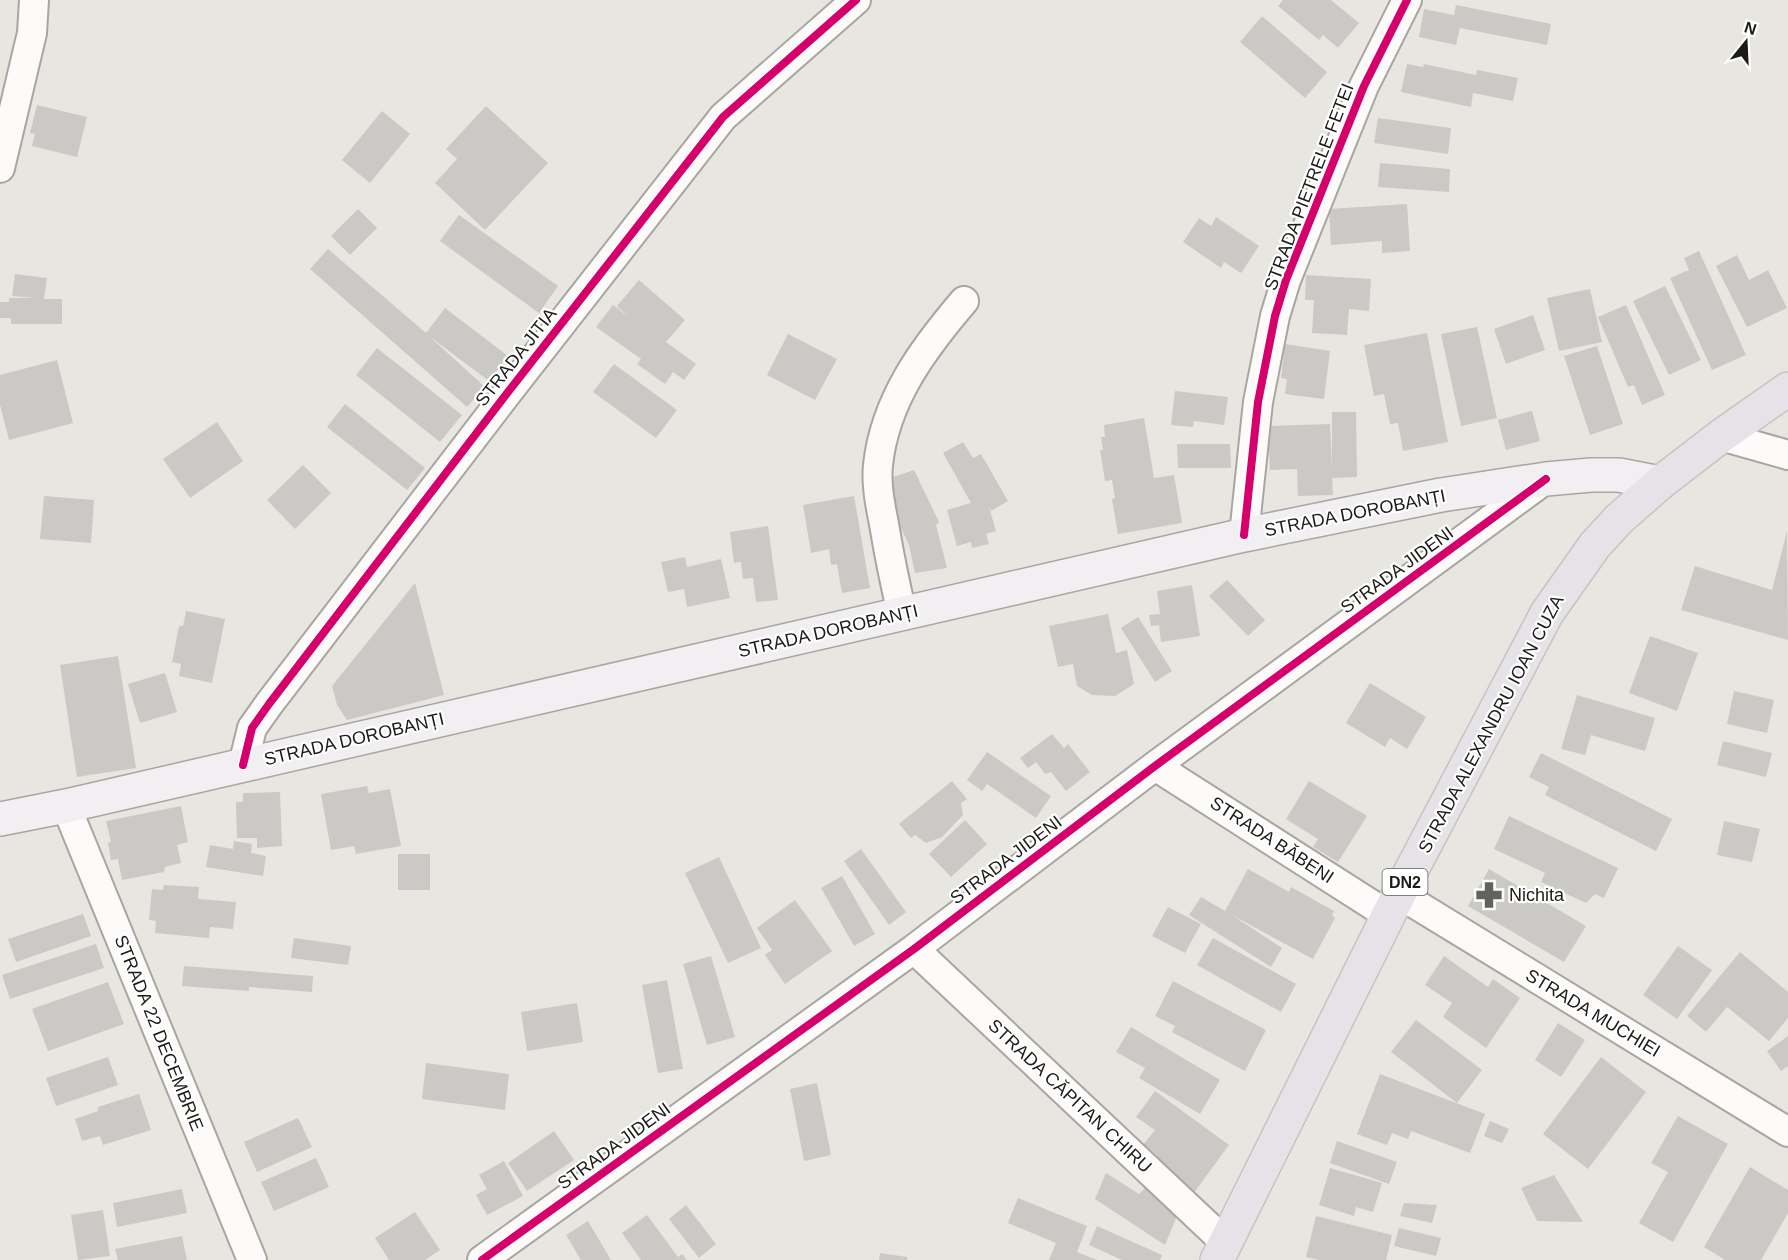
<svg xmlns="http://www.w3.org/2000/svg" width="1788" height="1260" font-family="Helvetica,sans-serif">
  <rect width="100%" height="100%" fill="#e8e6e0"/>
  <!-- building -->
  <path fill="#cbc9c5" d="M 1283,0 L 1331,0 L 1359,23 L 1338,48 L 1323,35 L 1319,40 L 1278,6 Z
    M 1456,5 L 1551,24 L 1547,45 L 1460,28 L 1456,45 L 1419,37 L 1424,9 L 1454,15 Z
    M 1262,16 L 1327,72 L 1305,98 L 1240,42 Z
    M 1407,64 L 1423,67 L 1424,64 L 1476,75 L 1477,70 L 1518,78 L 1513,101 L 1473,93 L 1471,107 L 1401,92 Z
    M 37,105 L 87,117 L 77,157 L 32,146 L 35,134 L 30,133 Z
    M 486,106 L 548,163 L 485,230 L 435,183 L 457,159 L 446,149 Z
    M 382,111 L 410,134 L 370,183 L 342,160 Z
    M 1378,118 L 1451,128 L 1448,154 L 1374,143 Z
    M 1380,163 L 1450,169 L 1449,192 L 1378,187 Z
    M 1407,204 L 1410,251 L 1382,253 L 1382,241 L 1331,245 L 1329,209 Z
    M 358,209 L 377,228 L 350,255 L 331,236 Z
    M 459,215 L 558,286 L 539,313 L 440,241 Z
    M 1216,217 L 1259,246 L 1241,273 L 1224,262 L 1221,268 L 1183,242 L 1199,218 L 1211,226 Z
    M 328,249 L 426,333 L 445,308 L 508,356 L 489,381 L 429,336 L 485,387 L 467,407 L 310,269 Z
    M 1699,251 L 1746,355 L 1712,370 L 1670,278 L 1689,270 L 1684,258 Z
    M 1737,255 L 1749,280 L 1768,270 L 1787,308 L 1747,327 L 1716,266 Z
    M 15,274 L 47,278 L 44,299 L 62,299 L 62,324 L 11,324 L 11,318 L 0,318 L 0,302 L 9,302 L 9,298 L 36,298 L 12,296 Z
    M 1306,275 L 1371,279 L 1369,311 L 1349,309 L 1347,335 L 1312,333 L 1314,300 L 1305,300 Z
    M 639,280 L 685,320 L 666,342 L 696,364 L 684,380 L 673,372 L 665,384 L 637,364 L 641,359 L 596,327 L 613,305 L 629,317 L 617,306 Z
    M 1665,286 L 1701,360 L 1669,375 L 1633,301 Z
    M 1590,289 L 1602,342 L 1559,351 L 1547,298 Z
    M 1626,305 L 1665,395 L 1642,405 L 1634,385 L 1628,387 L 1598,317 Z
    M 1533,315 L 1545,350 L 1506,364 L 1494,329 Z
    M 1477,327 L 1497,418 L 1461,426 L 1441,334 Z
    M 1427,333 L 1448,442 L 1403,451 L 1398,423 L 1390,424 L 1384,394 L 1374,396 L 1364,345 Z
    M 788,334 L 837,359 L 815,400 L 767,375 Z
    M 1285,344 L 1330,351 L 1324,399 L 1285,394 L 1287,379 L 1281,378 Z
    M 1597,346 L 1623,424 L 1590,435 L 1564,356 Z
    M 377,348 L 462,415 L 440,442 L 356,375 Z
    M 57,360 L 73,423 L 9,440 L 0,405 L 0,375 Z
    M 614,364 L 677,410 L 656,438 L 593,392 Z
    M 1175,391 L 1228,397 L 1224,425 L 1194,421 L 1193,427 L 1171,425 Z
    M 345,404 L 425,468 L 407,490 L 327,427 Z
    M 1532,411 L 1540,441 L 1506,450 L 1498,420 Z
    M 1332,412 L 1356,412 L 1357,477 L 1332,478 L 1333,495 L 1298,496 L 1297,469 L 1270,470 L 1268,426 L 1330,424 L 1332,468 Z
    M 1144,418 L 1154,478 L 1174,475 L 1182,523 L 1118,534 L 1112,499 L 1115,498 L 1112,480 L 1105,481 L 1100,450 L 1103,450 L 1101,437 L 1105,437 L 1104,425 Z
    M 217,422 L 243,461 L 190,498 L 163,459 Z
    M 963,442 L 973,458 L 981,454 L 1008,501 L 991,511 L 988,504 L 996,531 L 986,534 L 989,544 L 972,548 L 971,542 L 957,546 L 947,510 L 971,503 L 943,453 Z
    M 1177,444 L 1230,444 L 1231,468 L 1178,468 Z
    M 303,465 L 331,493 L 295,529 L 267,500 Z
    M 914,470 L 939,522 L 936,525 L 947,568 L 915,573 L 909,545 L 885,494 L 894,490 L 890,478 Z
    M 44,496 L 94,500 L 91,543 L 40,539 Z
    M 854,496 L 870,588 L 842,593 L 837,564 L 831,565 L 829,549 L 811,553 L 803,505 Z
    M 768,526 L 778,600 L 756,602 L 753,578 L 743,579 L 741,562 L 734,563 L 730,532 Z
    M 1787,531 L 1788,640 L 1681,610 L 1695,566 L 1772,590 Z
    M 685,557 L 687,567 L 721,559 L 730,598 L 687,607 L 684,589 L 668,592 L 661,562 Z
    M 1227,580 L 1265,620 L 1248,636 L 1209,596 Z
    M 415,583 L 444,695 L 347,720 L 337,705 L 332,686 Z
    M 1192,585 L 1200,636 L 1161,642 L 1159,625 L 1151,626 L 1149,615 L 1160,614 L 1157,591 Z
    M 186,611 L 225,619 L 212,683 L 179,676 L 181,664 L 172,662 L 179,626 L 183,626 Z
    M 1108,614 L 1116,653 L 1127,650 L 1134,684 L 1115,696 L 1092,695 L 1077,686 L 1073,664 L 1058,667 L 1049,626 Z
    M 1138,617 L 1172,671 L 1155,682 L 1121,628 Z
    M 1650,636 L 1698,653 L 1677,711 L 1629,693 Z
    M 118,656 L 136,768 L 77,777 L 60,665 Z
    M 165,673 L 177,712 L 140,723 L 128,684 Z
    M 1370,683 L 1426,717 L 1407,749 L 1390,738 L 1385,747 L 1346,723 Z
    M 1734,691 L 1774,700 L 1767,733 L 1727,724 Z
    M 1577,695 L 1655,718 L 1645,751 L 1591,735 L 1585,755 L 1561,749 Z
    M 1052,734 L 1064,748 L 1068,744 L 1090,772 L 1066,791 L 1051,772 L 1045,774 L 1036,762 L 1028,768 L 1020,758 Z
    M 1723,741 L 1772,753 L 1766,777 L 1717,765 Z
    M 987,752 L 1051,796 L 1036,818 L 987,784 L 982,791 L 967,780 Z
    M 1541,753 L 1672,819 L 1656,851 L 1545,795 L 1549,787 L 1529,777 Z
    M 952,781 L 967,799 L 961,803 L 963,815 L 942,837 L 926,843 L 915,835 L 911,838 L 899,824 Z
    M 1309,781 L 1367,816 L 1338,862 L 1313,847 L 1318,839 L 1286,819 Z
    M 367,786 L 369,793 L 390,789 L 401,846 L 356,854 L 354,846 L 331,850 L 321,794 Z
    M 280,792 L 282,846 L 257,848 L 257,838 L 237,838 L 236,802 L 243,802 L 243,793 Z
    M 181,806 L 188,842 L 177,845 L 181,863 L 165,867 L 164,872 L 122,880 L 118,859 L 111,860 L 108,843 L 111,842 L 106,821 Z
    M 1509,816 L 1618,868 L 1604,898 L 1595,894 L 1586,903 L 1541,882 L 1545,873 L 1494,849 Z
    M 965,820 L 987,844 L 951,877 L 929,854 Z
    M 1724,821 L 1760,829 L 1752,862 L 1717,855 Z
    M 234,841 L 252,844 L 251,853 L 266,856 L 263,876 L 206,867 L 210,845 L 233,849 Z
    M 861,849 L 906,912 L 889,925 L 844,861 Z
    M 398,854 L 430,854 L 430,890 L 398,890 Z
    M 719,857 L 761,948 L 728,963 L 685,873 Z
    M 1248,869 L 1289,892 L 1291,887 L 1334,911 L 1332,915 L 1335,918 L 1313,959 L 1232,915 L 1282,948 L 1271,967 L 1189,915 L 1201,897 L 1225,911 Z
    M 1489,869 L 1586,926 L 1564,962 L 1468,906 Z
    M 842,876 L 875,934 L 854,946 L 821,888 Z
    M 164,885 L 199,887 L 198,899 L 236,902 L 233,929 L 210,927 L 209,938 L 155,933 L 156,921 L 149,920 L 152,889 L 163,890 Z
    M 795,900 L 832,951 L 785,984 L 765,955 L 772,950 L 757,928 Z
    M 1168,907 L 1201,924 L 1185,953 L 1152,936 Z
    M 83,914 L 91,936 L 16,962 L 8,939 Z
    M 294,938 L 351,946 L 348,965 L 291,958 Z
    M 1213,938 L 1296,984 L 1281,1012 L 1197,965 Z
    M 96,944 L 104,968 L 10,999 L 2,975 Z
    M 1678,946 L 1712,970 L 1677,1019 L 1643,995 Z
    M 1740,952 L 1788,992 L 1788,1018 L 1769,1041 L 1727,1007 L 1706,1032 L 1687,1016 Z
    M 711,956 L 735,1037 L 707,1045 L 683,964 Z
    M 1444,956 L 1488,987 L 1493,979 L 1520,998 L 1486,1048 L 1443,1017 L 1452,1003 L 1425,985 Z
    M 184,966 L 313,976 L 312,992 L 249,987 L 249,991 L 182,986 Z
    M 667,980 L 683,1069 L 658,1073 L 642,985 Z
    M 1173,981 L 1266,1030 L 1245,1071 L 1172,1032 L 1175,1026 L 1155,1016 Z
    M 108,982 L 124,1024 L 48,1051 L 32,1009 Z
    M 577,1003 L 583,1042 L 527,1051 L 521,1012 Z
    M 1416,1020 L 1482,1070 L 1457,1103 L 1391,1052 Z
    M 1558,1023 L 1585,1040 L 1561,1077 L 1535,1060 Z
    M 1131,1027 L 1220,1080 L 1200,1114 L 1139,1078 L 1145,1068 L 1116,1052 Z
    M 1788,1036 L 1788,1066 L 1781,1071 L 1767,1051 Z
    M 108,1057 L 118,1085 L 56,1106 L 46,1078 Z
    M 1601,1057 L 1646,1092 L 1588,1169 L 1543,1134 Z
    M 426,1063 L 509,1074 L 505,1110 L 422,1099 Z
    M 1380,1074 L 1485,1114 L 1470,1153 L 1411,1131 L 1408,1139 L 1392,1133 L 1387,1145 L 1357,1134 Z
    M 817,1083 L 831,1155 L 804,1161 L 790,1089 Z
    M 1155,1091 L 1229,1145 L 1193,1194 L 1151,1163 L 1157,1155 L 1143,1145 L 1155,1130 L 1136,1117 Z
    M 139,1094 L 151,1130 L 103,1145 L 100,1136 L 82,1141 L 75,1119 L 98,1111 L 98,1107 Z
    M 1678,1116 L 1728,1144 L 1673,1242 L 1639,1223 L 1668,1172 L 1651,1163 Z
    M 298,1118 L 312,1147 L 257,1172 L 244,1142 Z
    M 1490,1121 L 1509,1129 L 1502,1143 L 1484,1136 Z
    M 554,1131 L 574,1160 L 527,1191 L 508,1163 Z
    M 1337,1141 L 1397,1162 L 1389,1184 L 1330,1163 Z
    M 316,1158 L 329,1187 L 274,1211 L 261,1182 Z
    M 504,1161 L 523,1196 L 487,1215 L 476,1195 L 487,1189 L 479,1175 Z
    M 1750,1167 L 1788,1190 L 1788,1213 L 1761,1260 L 1725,1260 L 1704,1247 Z
    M 1330,1168 L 1382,1183 L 1373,1212 L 1356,1207 L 1354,1216 L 1319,1205 Z
    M 1106,1173 L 1139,1194 L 1146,1187 L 1177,1216 L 1165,1245 L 1095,1199 Z
    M 1554,1175 L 1583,1222 L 1537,1221 L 1521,1188 Z
    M 182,1189 L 187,1213 L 117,1227 L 113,1203 Z
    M 1018,1198 L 1087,1226 L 1077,1252 L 1097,1260 L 1049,1260 L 1056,1243 L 1008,1223 Z
    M 1404,1203 L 1437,1205 L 1432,1223 L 1400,1216 Z
    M 686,1205 L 716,1244 L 699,1258 L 669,1219 Z
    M 103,1210 L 110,1256 L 78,1260 L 71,1215 Z
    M 415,1212 L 440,1250 L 425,1260 L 389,1260 L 375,1238 Z
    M 647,1215 L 678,1257 L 682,1254 L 687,1260 L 641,1260 L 622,1233 Z
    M 1316,1216 L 1392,1235 L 1386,1260 L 1319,1260 L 1306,1257 Z
    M 588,1221 L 611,1260 L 581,1260 L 566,1235 Z
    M 1097,1226 L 1162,1255 L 1160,1260 L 1122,1260 L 1089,1245 Z
    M 1399,1228 L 1441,1238 L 1436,1256 L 1394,1246 Z
    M 182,1236 L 187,1260 L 118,1260 L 115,1249 Z
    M 880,1253 L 907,1257 L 907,1260 L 879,1260 Z"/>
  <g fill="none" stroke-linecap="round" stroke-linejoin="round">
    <defs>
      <path id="street" d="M 0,168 L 32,33 L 34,0
        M 1721,436 L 1788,455
        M 1244,535 L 1258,402 L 1275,316 L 1286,280 L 1364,86 L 1407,0
        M 902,613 C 895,584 889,554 884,524 C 880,504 876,484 878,465 C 885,400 923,349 964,301
        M 243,765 L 252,728 L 269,704 L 508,392 L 723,117 L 856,0
        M 1155,766 L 1388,915
        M 66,806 L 252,1260
        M 1399,894 L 1788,1132
        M 914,949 L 1226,1243
        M 482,1260 L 914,949 L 1155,766 L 1546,479"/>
      <path id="secondary" d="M 0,819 L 66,806 L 1244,535 L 1441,495 L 1546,479 L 1591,475 L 1619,475 L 1660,483"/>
      <path id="primary" d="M 1217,1260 L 1399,894 L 1547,613 L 1595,545 L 1619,519 L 1660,483 L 1721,436 L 1788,389"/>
    </defs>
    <!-- street casing -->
    <use href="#street" stroke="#a8a6a1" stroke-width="32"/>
    <!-- secondary casing -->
    <use href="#secondary" stroke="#a8a6a1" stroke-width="36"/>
    <!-- primary casing -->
    <use href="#primary" stroke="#c5c4c1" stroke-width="36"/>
    <!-- street -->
    <use href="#street" stroke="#fcfbfa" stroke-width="28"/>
    <!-- secondary -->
    <use href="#secondary" stroke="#f1eff1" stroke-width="33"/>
    <!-- primary -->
    <use href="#primary" stroke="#e6e3e8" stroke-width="33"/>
    <defs>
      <path id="cycleway" d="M 1244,535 L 1258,402 L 1275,316 L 1286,280 L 1364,86 L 1407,0
        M 243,765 L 252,728 L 269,704 L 508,392 L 723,117 L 856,0
        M 482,1260 L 914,949 L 1155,766 L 1546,479"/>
    </defs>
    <!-- cycleway casing -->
    <use href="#cycleway" stroke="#fff" stroke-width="11"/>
    <!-- cycleway -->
    <use href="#cycleway" stroke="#d6006c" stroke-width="8"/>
  </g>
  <!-- icons -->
  <defs>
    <symbol id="pharmacy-bare" viewBox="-9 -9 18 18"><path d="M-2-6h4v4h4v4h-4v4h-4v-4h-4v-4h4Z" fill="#64625e" stroke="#fff" stroke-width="2.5" paint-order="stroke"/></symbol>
  </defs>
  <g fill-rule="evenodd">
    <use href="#pharmacy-bare" x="1470" y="876" width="38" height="38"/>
  </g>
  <g text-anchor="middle" stroke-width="4.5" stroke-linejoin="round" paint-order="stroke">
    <!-- shield labels -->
    <rect fill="#fff" stroke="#615f5d" stroke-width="1.5" x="1382.5" y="869" width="45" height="26" rx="4.5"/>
    <g font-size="16" font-weight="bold" fill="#1d1b18">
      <text x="1405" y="888">DN2</text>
    </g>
    <!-- street labels -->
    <g font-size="18" fill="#1d1b18" stroke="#fff">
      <text transform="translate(1309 187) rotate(-69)" y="6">STRADA PIETRELE FETEI</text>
      <text transform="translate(516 357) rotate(-52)" y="6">STRADA JITIA</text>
      <text transform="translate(1355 513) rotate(-11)" y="6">STRADA DOROBANȚI</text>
      <text transform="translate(1397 570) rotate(-36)" y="6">STRADA JIDENI</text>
      <text transform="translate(828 631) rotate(-13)" y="6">STRADA DOROBANȚI</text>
      <text transform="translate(1491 724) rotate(-62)" y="6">STRADA ALEXANDRU IOAN CUZA</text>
      <text transform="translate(354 739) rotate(-13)" y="6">STRADA DOROBANȚI</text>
      <text transform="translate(1272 840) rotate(33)" y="6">STRADA BĂBENI</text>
      <text transform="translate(1006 860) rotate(-37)" y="6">STRADA JIDENI</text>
      <text transform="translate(1593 1013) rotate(31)" y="6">STRADA MUCHIEI</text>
      <text transform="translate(159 1033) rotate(68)" y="6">STRADA 22 DECEMBRIE</text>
      <text transform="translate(1070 1096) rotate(43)" y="6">STRADA CĂPITAN CHIRU</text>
      <text transform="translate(614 1146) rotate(-36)" y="6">STRADA JIDENI</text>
    </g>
    <!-- poi labels -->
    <g font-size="18" fill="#1d1b18" stroke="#fff" text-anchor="start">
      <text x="1509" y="901">Nichita</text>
    </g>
  </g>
  <!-- north arrow -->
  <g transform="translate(1746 42) rotate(18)" stroke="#ffffff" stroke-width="4.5" paint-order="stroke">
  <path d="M0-4.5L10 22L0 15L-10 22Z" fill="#1d1b18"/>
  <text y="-9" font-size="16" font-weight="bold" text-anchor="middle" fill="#1d1b18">N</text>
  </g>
</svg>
